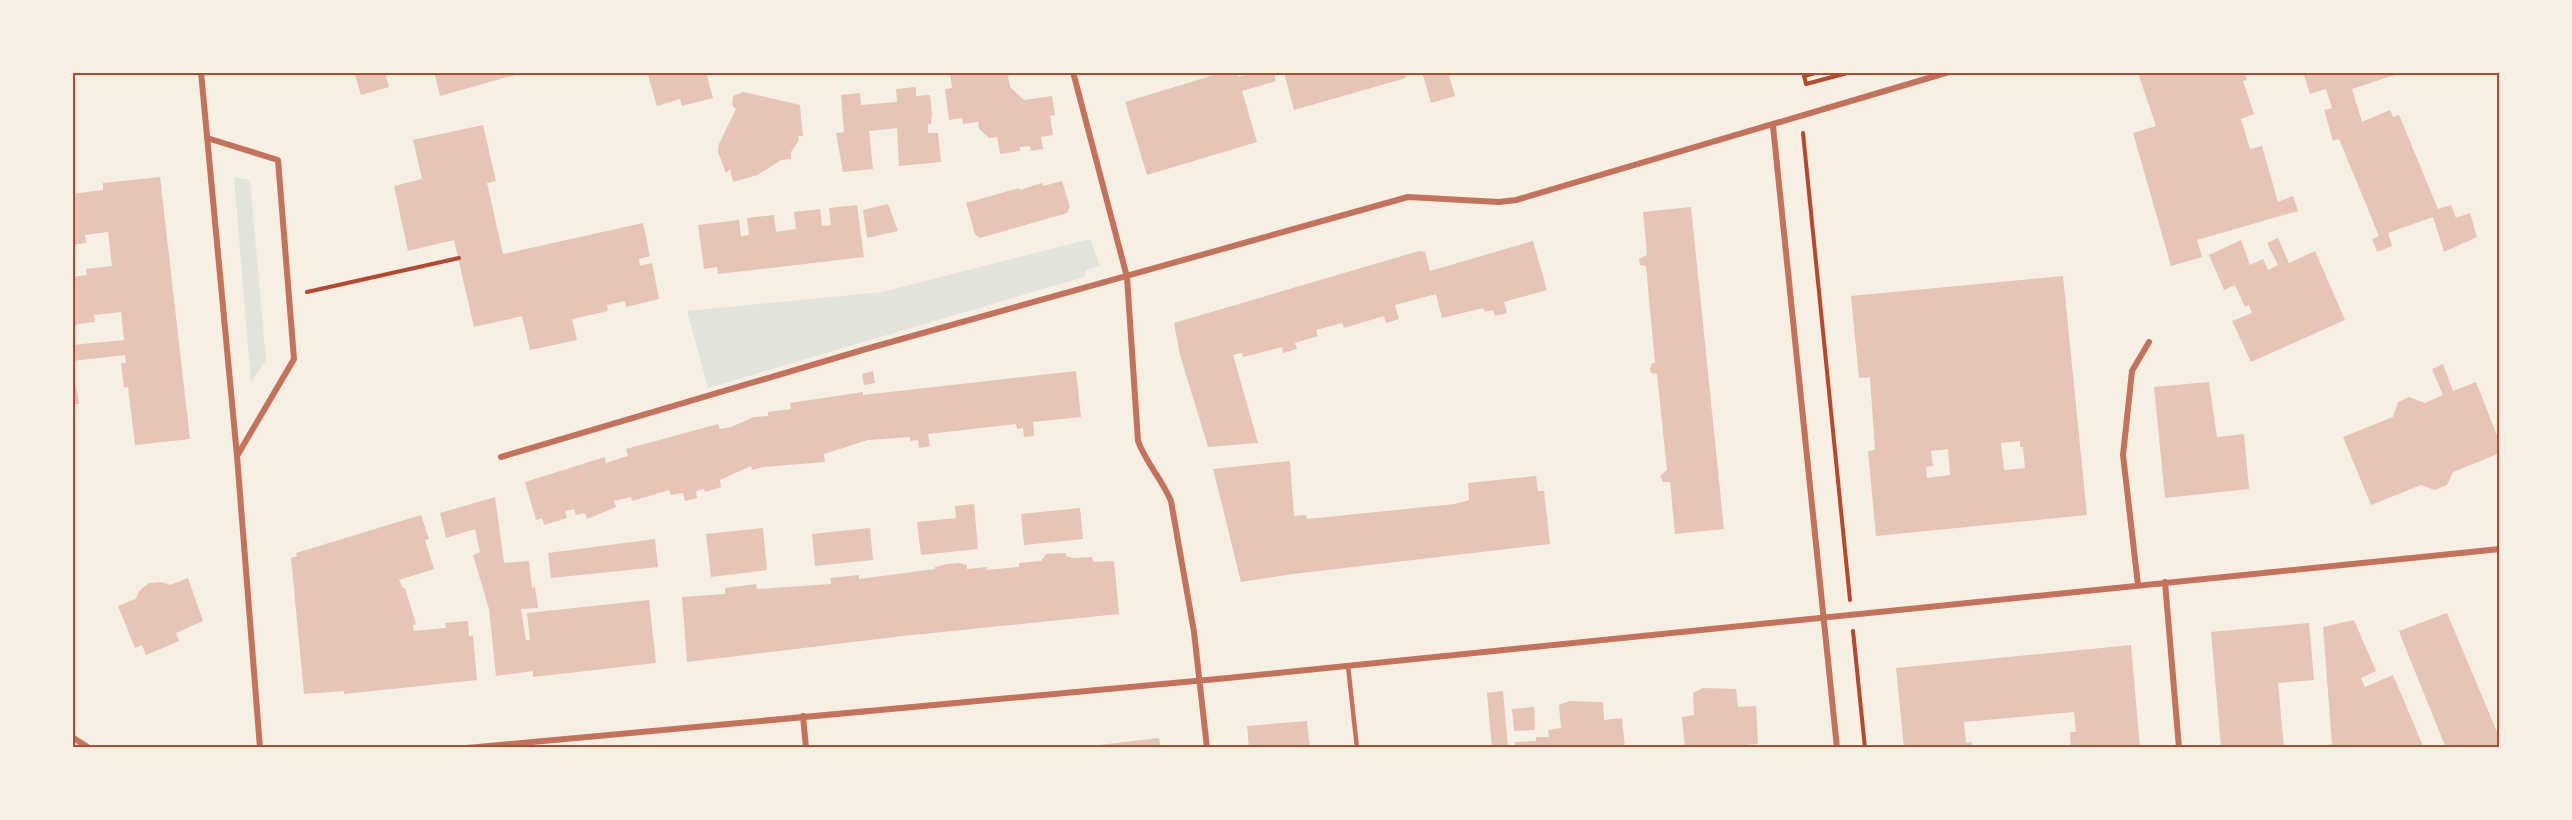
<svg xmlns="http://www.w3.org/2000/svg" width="2572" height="820" font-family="Poppins,sans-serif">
  <rect width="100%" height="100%" fill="#f6efe4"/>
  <!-- green -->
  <path fill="#e2e4dc" d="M 234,177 L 250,180 L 266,360 L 251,382 Z
    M 1090,239 L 1100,266 L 1086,270 L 1084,277 L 708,388 L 687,311 L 882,292 Z"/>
  <!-- building -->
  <path fill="#e6c5b7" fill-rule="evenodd" d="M 354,72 L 385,72 L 389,87 L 361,95 Z
    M 434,72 L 522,72 L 522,73 L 440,96 Z
    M 647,72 L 706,72 L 713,98 L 682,106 L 680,99 L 657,106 Z
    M 950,72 L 1007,72 L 1010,87 L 1024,100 L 1052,96 L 1055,115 L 1050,116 L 1053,135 L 1041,137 L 1043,149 L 1031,151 L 1030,146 L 1020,147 L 1020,151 L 1000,154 L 997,137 L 989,138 L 979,129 L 978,122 L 963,124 L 962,118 L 949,120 L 945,89 L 952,88 Z
    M 1224,72 L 1236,72 L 1238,77 L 1247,75 L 1246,72 L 1273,72 L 1276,81 L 1242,91 L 1257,142 L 1147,175 L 1125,102 Z
    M 1284,72 L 1404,72 L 1406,78 L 1294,110 Z
    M 1422,72 L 1448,72 L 1455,96 L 1431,103 Z
    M 2146,72 L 2244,72 L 2247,80 L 2243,81 L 2254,114 L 2241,119 L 2250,149 L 2262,146 L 2278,202 L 2293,196 L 2298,211 L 2197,240 L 2202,257 L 2171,266 L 2133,133 L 2156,126 L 2140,79 L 2139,74 Z
    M 2303,72 L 2404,72 L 2352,89 L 2362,122 L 2390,110 L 2393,117 L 2399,115 L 2438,209 L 2451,205 L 2456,218 L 2470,213 L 2477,237 L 2444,252 L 2433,217 L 2388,233 L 2392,246 L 2377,252 L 2372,239 L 2379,236 L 2339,139 L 2333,141 L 2324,110 L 2332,108 L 2326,89 L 2310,94 Z
    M 916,87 L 916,96 L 930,95 L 932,113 L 931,124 L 928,124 L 928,133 L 938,133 L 941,162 L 899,166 L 897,128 L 869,131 L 873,169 L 843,172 L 836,133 L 844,132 L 841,95 L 860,93 L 861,105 L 897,102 L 896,89 Z
    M 743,92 L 800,105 L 803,136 L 798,136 L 799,140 L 791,152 L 791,159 L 781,160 L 757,175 L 733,182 L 730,169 L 726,173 L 718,152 L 719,144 L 736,109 L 732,105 L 733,96 Z
    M 483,125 L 496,181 L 487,183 L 503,254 L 643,223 L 650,256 L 639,259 L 640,266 L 652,263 L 659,299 L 626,307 L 625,301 L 607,305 L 608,311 L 572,319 L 577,340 L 530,350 L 522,316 L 474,327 L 454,240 L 408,251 L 394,186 L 422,179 L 413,140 Z
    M 160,177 L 190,439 L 135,445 L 128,387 L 124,388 L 121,363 L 126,363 L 125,355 L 72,361 L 72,345 L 124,340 L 121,312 L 94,315 L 95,322 L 72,325 L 72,277 L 87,275 L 86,269 L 112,266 L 108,232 L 85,235 L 86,243 L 72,245 L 72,194 L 103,190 L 103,183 Z
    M 1062,181 L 1070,207 L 1067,213 L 980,238 L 975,234 L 966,203 L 1019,188 L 1020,190 L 1042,183 L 1043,186 Z
    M 888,204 L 898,231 L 867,238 L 863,210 Z
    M 857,205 L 864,257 L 718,274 L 717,267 L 704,269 L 698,225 L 739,220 L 741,236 L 749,235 L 747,218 L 774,215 L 776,232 L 796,229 L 794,212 L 820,209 L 822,226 L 831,225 L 829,208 Z
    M 1691,207 L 1724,529 L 1675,534 L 1670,482 L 1663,482 L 1660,476 L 1667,470 L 1657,374 L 1651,373 L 1650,369 L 1652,363 L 1655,363 L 1646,266 L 1640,265 L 1639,259 L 1647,255 L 1643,212 Z
    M 2278,238 L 2289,263 L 2315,251 L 2345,320 L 2251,362 L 2232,321 L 2252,313 L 2249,305 L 2245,307 L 2235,285 L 2224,290 L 2209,255 L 2241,240 L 2250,265 L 2263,259 L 2268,270 L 2278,265 L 2267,243 Z
    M 1533,241 L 1547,290 L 1504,302 L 1507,313 L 1495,316 L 1493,310 L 1485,312 L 1483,308 L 1442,318 L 1436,294 L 1395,305 L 1399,319 L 1386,323 L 1384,316 L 1344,328 L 1342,323 L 1316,330 L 1318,336 L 1295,343 L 1297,349 L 1283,353 L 1282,347 L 1243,357 L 1242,353 L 1233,355 L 1258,443 L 1208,447 L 1180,355 L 1174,323 L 1419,251 L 1425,252 L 1430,271 Z
    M 2063,276 L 2087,515 L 1876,536 L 1868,451 L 1875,450 L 1870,377 L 1859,378 L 1851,296 ZM 2020,441 L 2020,447 L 2023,447 L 2025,468 L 2004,470 L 2001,443 ZM 1948,449 L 1950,475 L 1927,478 L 1926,467 L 1933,466 L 1931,451 Z
    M 2443,364 L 2453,391 L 2476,382 L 2500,443 L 2500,453 L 2453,472 L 2447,485 L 2435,490 L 2421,485 L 2371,505 L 2343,437 L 2393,417 L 2398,402 L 2409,397 L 2425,403 L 2443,395 L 2432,369 Z
    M 873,371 L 875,383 L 864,385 L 862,374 Z
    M 1076,371 L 1081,417 L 1033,422 L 1034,436 L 1024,437 L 1023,428 L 1017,429 L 1016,424 L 928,434 L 930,446 L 919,448 L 918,440 L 910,441 L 910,437 L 868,440 L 824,454 L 825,462 L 763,467 L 752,470 L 751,466 L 720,480 L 721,487 L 705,492 L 704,489 L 696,491 L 697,498 L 685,501 L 683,493 L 671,495 L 669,490 L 632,501 L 631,497 L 614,501 L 616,507 L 587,519 L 585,513 L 576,515 L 574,509 L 565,511 L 567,518 L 544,525 L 542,518 L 536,520 L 525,482 L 605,457 L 606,463 L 621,458 L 628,456 L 626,449 L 718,424 L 720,429 L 731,427 L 754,417 L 768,416 L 768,412 L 791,409 L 790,403 L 863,392 L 863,395 Z
    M 72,375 L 77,390 L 79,404 L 72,404 Z
    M 2209,382 L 2217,437 L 2244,434 L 2249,489 L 2165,498 L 2154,387 Z
    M 1290,461 L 1294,516 L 1306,515 L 1307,519 L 1455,504 L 1469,500 L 1468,483 L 1536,476 L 1538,491 L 1544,491 L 1550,544 L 1293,574 L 1241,582 L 1213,469 Z
    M 495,497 L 504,563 L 529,561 L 532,588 L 535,587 L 538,608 L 521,609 L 526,640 L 530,640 L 527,613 L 649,600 L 656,663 L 533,677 L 533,671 L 496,676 L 489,609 L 473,555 L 480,552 L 475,529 L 446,538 L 440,513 Z
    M 974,504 L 978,549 L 921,555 L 917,522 L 956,518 L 955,506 Z
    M 1080,508 L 1083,539 L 1024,545 L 1021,514 Z
    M 421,515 L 429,539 L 425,540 L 434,569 L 399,580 L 403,588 L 405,588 L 416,624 L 413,625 L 414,631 L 446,628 L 445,623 L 468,621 L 469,636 L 473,636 L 477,680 L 344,694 L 344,691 L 304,694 L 291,558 L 297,556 L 296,553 Z
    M 763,528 L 767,570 L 711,577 L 706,534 Z
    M 870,528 L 873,560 L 815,566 L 812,534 Z
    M 655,539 L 658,567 L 551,578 L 548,553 Z
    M 1066,553 L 1066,556 L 1073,558 L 1092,557 L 1093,562 L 1114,561 L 1119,614 L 903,636 L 687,662 L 682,597 L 725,594 L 725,588 L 756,584 L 757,589 L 831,584 L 830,578 L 859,575 L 859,579 L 935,569 L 935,567 L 947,564 L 959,563 L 967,565 L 967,569 L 987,567 L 987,570 L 1019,567 L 1019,563 L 1041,561 L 1046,554 Z
    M 188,578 L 203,621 L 176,633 L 179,641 L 146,655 L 142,645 L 135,648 L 118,606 L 136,599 L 139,591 L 149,583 L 162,582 L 170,585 Z
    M 2447,613 L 2500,739 L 2500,748 L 2446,748 L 2401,637 L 2399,631 Z
    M 2354,620 L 2376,671 L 2361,678 L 2365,687 L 2393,675 L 2424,748 L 2309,748 L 2332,744 L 2323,627 Z
    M 2309,623 L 2314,680 L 2278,683 L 2284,748 L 2221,748 L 2211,632 Z
    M 2131,645 L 2140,748 L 2071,748 L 2070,732 L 2076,732 L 2074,712 L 1964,722 L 1966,743 L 1972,742 L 1972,748 L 1904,748 L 1896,668 Z
    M 1703,688 L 1736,689 L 1738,707 L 1756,706 L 1758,744 L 1745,745 L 1746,748 L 1685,748 L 1682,717 L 1694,715 L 1693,693 Z
    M 1503,691 L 1508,748 L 1492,748 L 1487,693 Z
    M 1569,701 L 1603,702 L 1604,720 L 1622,718 L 1625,748 L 1515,748 L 1515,742 L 1536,741 L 1536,737 L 1549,737 L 1548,730 L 1561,728 L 1559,705 Z
    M 1534,707 L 1535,730 L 1514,731 L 1512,709 Z
    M 1307,721 L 1310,748 L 1249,748 L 1247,726 Z
    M 1159,738 L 1161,748 L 1082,748 L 1082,747 Z"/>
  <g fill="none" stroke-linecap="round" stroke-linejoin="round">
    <!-- path -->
    <path stroke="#b5482f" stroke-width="4" d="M 1819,72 L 1804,76 L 1806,84 L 1851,72
      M 1803,133 L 1850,600
      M 307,292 L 459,258
      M 1853,631 L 1865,748"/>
    <!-- service -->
    <path stroke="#c5725c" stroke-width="4.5" d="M 1348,666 L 1357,748"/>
    <!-- minor -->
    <path stroke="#c5725c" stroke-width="6" d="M 201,72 L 237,456 L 260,748
      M 1073,72 L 1127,277 L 1138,441 C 1146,463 1162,479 1171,501 L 1194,632 L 1207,748
      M 1773,126 L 1837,748
      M 207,138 L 278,160 L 294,359 L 237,456
      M 501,457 L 866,349 L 1408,197 L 1499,202 L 1516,200 L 1949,72
      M 2165,582 L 2179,748
      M 2138,585 L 2123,455 L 2132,371 L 2149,342
      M 803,716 L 806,748
      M 72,737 L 89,748
      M 467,748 L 1228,678 L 2500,549"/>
  </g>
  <!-- border -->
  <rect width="2572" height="820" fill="none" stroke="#f6efe4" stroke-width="147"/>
  <rect x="74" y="74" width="2424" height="672" fill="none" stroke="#b5482f" stroke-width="2"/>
</svg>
